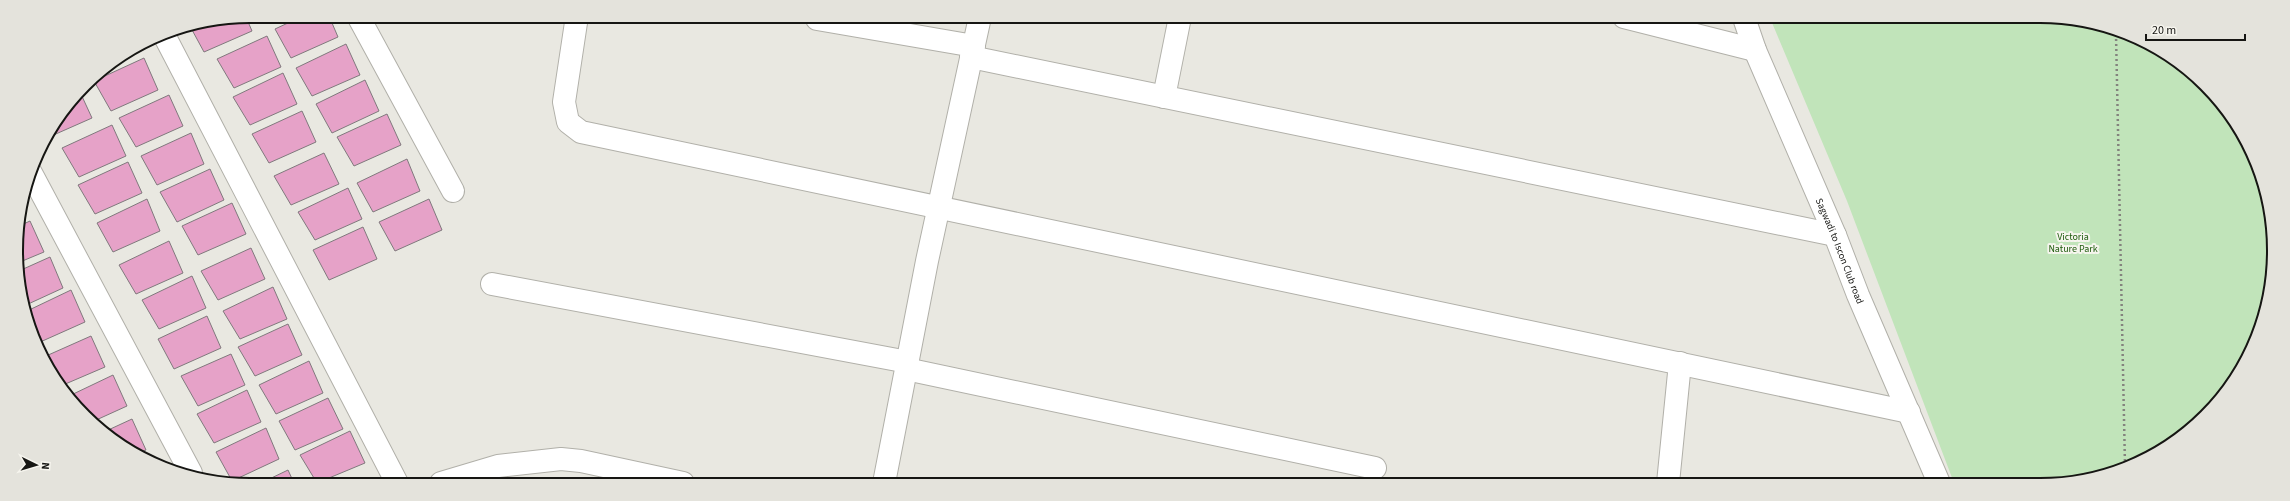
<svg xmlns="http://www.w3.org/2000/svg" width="2290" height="501" font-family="'Source Sans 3',sans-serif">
  <rect width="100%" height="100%" fill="#e9e8e1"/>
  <!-- green -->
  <path fill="#c1e4ba" d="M 1770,18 L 2070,18 L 2157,47 L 2225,108 L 2266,190 L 2272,281 L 2250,354 L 2205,416 L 2143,461 L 2070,483 L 1954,483 L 1847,201 Z"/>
  <!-- building -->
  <path fill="#e6a2c8" stroke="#80797d" d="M 266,16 L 286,16 L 270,23 Z
    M 303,16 L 329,16 L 338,37 L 291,58 L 275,29 Z
    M 246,17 L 252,31 L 204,52 L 191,28 Z
    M 267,36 L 281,67 L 234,88 L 217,59 Z
    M 346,44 L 360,75 L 312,96 L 296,68 Z
    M 144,58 L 158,90 L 111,111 L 94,81 Z
    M 283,73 L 297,104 L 250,125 L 233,97 Z
    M 365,80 L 379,111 L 332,133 L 316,104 Z
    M 80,92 L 92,118 L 49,137 Z
    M 169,95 L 183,126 L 136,147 L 119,118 Z
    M 302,111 L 316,142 L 269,163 L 252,134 Z
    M 387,114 L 401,145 L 354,166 L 337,137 Z
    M 112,125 L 126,156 L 79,177 L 62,148 Z
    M 191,133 L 204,164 L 157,185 L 141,156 Z
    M 324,153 L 339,184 L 291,205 L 274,176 Z
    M 407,159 L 420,191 L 373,212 L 357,183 Z
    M 128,162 L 142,193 L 95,214 L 78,185 Z
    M 210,169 L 224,200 L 177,222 L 160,192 Z
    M 348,188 L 362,219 L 315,240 L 298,212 Z
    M 147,199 L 160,231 L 113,252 L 97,223 Z
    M 429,199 L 442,230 L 395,251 L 379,222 Z
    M 232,203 L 246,234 L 198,255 L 182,226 Z
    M 30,221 L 44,252 L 20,262 L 16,235 L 19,226 Z
    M 363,227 L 377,259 L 329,280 L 313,250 Z
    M 169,241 L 183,273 L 136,294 L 119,265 Z
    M 251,248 L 265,279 L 218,300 L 201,271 Z
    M 50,257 L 63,288 L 26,305 L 21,270 Z
    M 192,276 L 206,308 L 159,329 L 142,300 Z
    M 273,287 L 287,319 L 240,339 L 223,311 Z
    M 71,290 L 85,322 L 38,343 L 28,326 L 27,311 Z
    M 207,316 L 221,348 L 174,369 L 158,339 Z
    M 288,324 L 302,355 L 255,376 L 238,347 Z
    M 91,336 L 105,367 L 63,385 L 46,356 Z
    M 231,354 L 245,385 L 198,406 L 181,376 Z
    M 309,361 L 323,393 L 276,414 L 259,385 Z
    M 113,375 L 127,406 L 94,421 L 74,405 L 69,396 Z
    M 247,390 L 261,422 L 214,443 L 197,414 Z
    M 328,398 L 343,429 L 295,450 L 279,421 Z
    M 132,419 L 146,450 L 136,454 L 106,431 Z
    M 266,428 L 279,459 L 232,481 L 216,452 Z
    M 350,431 L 365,463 L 317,483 L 300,455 Z
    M 288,470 L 294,483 L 261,483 Z"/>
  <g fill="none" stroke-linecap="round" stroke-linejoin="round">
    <defs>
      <g id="street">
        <path d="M 358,16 L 453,191"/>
        <path d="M 577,16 L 564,102 L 568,122 L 581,132 L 1909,412"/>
        <path d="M 1624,17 L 1755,50"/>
        <path id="s1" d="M 1744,18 L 1755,50 L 1835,235 L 1858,295 L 1939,483"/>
        <path d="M 817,19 L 974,46"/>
        <path d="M 163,33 L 397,483"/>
        <path d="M 971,57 L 1835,235"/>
        <path d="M 1164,97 L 1180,17"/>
        <path d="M 31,173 L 191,473"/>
        <path d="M 492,284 L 908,362"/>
        <path d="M 906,369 L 1375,468"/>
        <path d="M 441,483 L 498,466 L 561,459 L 581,461 L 683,483"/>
        <path d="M 884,483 L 927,261 L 980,17"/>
        <path d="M 1668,483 L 1680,363"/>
      </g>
    </defs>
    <!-- street casing -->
    <use href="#street" stroke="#b1b0a9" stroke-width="24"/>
    <!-- path -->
    <path stroke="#83827d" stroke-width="2.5" stroke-dasharray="2 3" stroke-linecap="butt" d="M 2116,34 L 2125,466"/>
    <!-- street -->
    <use href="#street" stroke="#fff" stroke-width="22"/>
  </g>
  <g text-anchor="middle" stroke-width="4" stroke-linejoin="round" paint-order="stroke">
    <!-- park labels -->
    <g font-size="10" fill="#1e5b0d" stroke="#f6f5ee">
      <text x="2073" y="240">Victoria<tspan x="2073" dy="12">Nature Park</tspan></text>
    </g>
    <!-- street labels -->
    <g font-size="10" fill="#161613" stroke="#f6f5ee">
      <text dy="4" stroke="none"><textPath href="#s1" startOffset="252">Sagwadi to Iscon Club road</textPath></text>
    </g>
  </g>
  <!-- crop -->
  <path d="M0 0H2290V501H0ZM250 23H2040A227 227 0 0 1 2267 250V251A227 227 0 0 1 2040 478H250A227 227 0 0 1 23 251V250A227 227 0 0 1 250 23Z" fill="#e4e3dc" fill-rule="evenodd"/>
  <path fill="none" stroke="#161613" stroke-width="2" d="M250 23H2040A227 227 0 0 1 2267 250V251A227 227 0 0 1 2040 478H250A227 227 0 0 1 23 251V250A227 227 0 0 1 250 23Z"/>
  <!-- north arrow -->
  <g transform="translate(36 465) rotate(95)" stroke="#f6f5ee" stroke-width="3" paint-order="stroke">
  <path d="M0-3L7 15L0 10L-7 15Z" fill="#161613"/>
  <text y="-6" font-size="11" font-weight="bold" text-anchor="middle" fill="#161613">N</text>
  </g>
  <!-- scale -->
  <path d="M2146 34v6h99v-6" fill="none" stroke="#161613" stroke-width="2"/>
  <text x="2152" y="34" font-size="12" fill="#161613" stroke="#f6f5ee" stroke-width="3" paint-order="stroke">20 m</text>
</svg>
